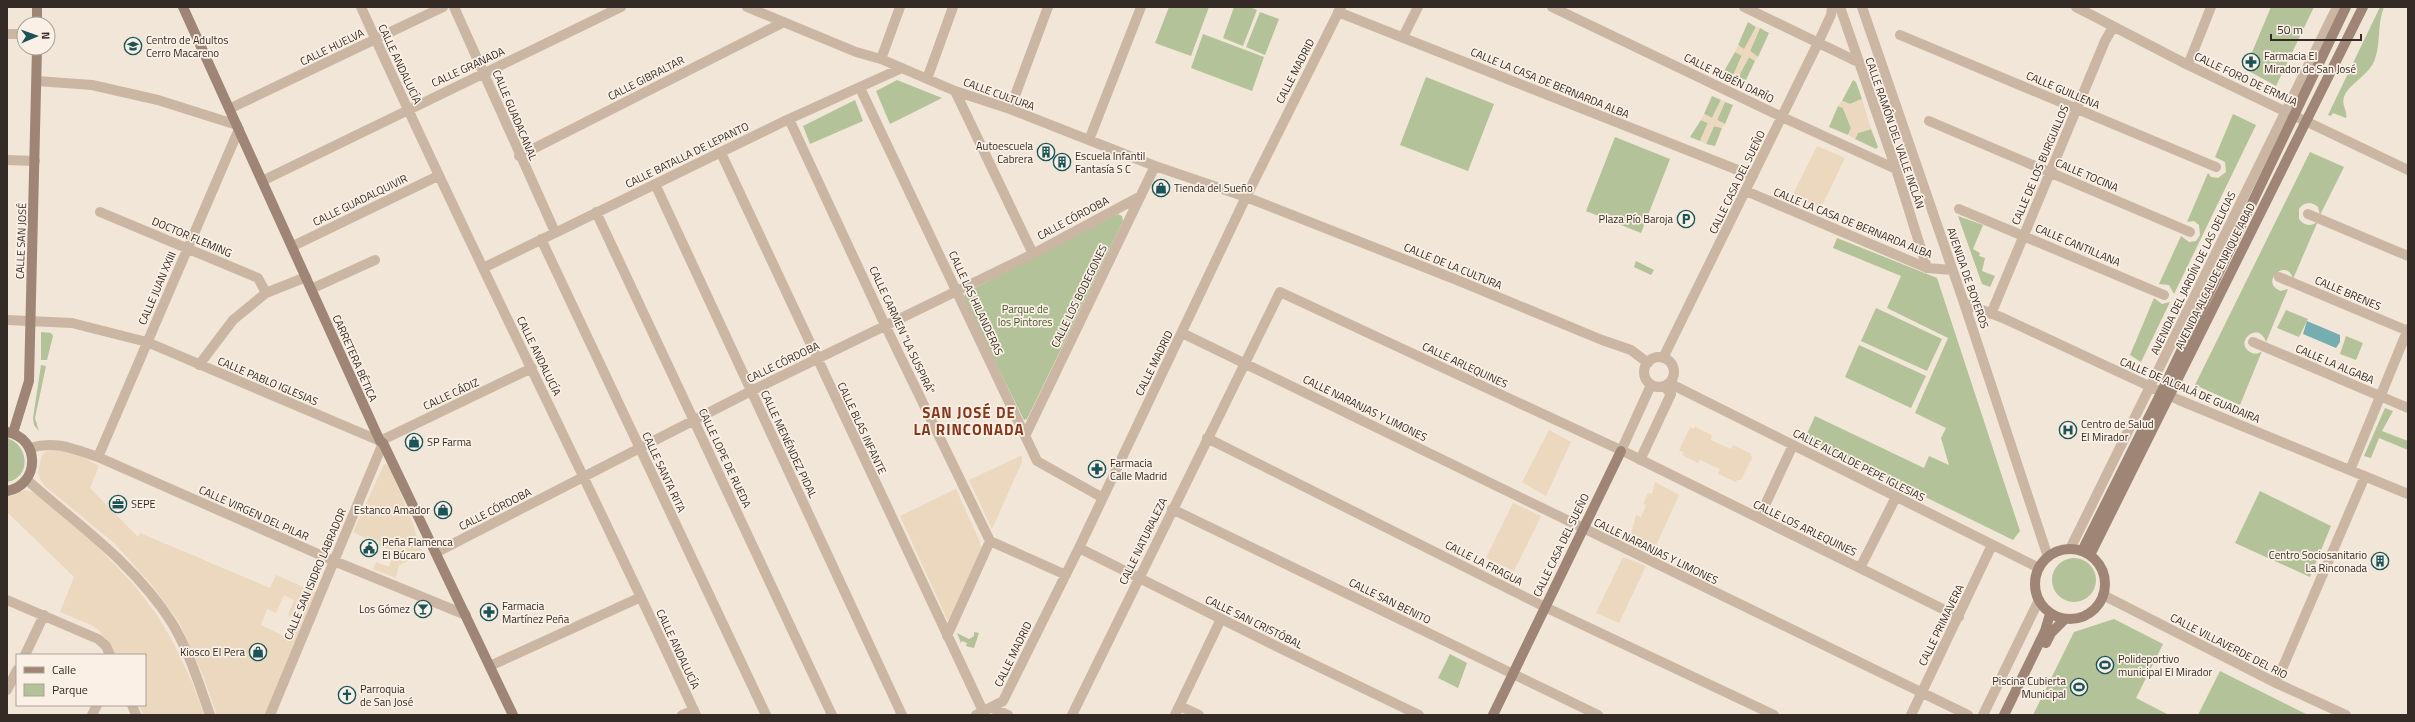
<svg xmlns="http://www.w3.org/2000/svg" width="2415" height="722" font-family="'Titillium Web',sans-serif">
  <rect width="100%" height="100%" fill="#f2e6d8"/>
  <!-- green -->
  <path fill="#b3c298" d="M 1169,7 L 1209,7 L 1191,56 L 1155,43 Z
    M 1234,7 L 1250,7 L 1257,10 L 1243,46 L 1223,38 Z
    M 2271,7 L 2314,7 L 2276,86 L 2245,69 Z
    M 2380,7 L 2384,7 C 2377,24 2381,42 2375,59 C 2369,76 2349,83 2344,97 C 2341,105 2348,111 2346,118 L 2333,113 L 2331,116 L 2328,115 Z
    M 1260,12 L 1279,19 L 1265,55 L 1246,47 Z
    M 1748,22 L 1756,27 L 1744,50 L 1738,45 Z
    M 1760,28 L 1769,33 L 1758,57 L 1750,51 Z
    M 1203,34 L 1264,57 L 1252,91 L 1191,68 Z
    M 1735,52 L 1742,55 L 1732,78 L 1723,73 Z
    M 1749,57 L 1755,61 L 1744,84 L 1736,81 Z
    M 1426,77 L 1494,104 L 1468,171 L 1400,145 Z
    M 897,80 L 942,98 L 890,124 L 876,91 Z
    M 1853,80 L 1856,82 L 1862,99 L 1850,104 L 1842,101 Z
    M 1712,96 L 1721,100 L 1712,118 L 1704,114 Z
    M 855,100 L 863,121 L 810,144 L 803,126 Z
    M 1725,102 L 1733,105 L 1725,124 L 1717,120 Z
    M 1838,106 L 1843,108 L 1851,128 L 1848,135 L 1829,127 Z
    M 2233,114 L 2256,125 L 2174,294 L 2169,285 L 2159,284 L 2181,236 L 2189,242 L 2196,241 L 2200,235 L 2199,225 L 2194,221 L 2187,222 L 2208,173 L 2211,177 L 2218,178 L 2226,172 L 2225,162 L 2215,157 Z
    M 1701,120 L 1708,123 L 1700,141 L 1690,137 Z
    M 1714,126 L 1722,128 L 1715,146 L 1706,144 Z
    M 1871,129 L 1878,147 L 1876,149 L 1855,139 L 1858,133 Z
    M 1615,137 L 1670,159 L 1641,233 L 1586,211 Z
    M 2310,152 L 2344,167 L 2320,215 L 2318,207 C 2311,201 2304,202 2299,209 L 2299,219 C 2304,226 2312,227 2318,221 L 2293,279 C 2287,256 2258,283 2281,291 L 2288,289 L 2266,342 C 2259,320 2233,342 2250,352 C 2254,355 2259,354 2262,351 L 2240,405 L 2195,385 Z
    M 1118,214 L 1122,216 L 1123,221 L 1027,419 L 1024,420 L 964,299 L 965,293 Z
    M 1958,216 L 1983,225 L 1973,249 L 1980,253 L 1979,256 L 1985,258 L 1982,271 L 1995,276 L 1990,287 L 1982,284 Z
    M 1837,238 L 1937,278 L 2020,531 L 2013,540 L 1805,438 L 1815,416 L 1924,468 L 1929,456 L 1949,465 L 1941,438 L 1946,428 L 1915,413 L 1948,338 L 1887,308 L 1901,276 L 1833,248 Z
    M 1636,261 L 1654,270 L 1651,275 L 1634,267 Z
    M 2154,298 L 2162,304 L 2170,302 L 2141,362 L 2130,355 Z
    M 1876,308 L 1942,339 L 1927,371 L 1861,341 Z
    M 2286,310 L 2308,319 L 2299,337 L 2277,328 Z
    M 41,332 L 51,333 L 53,336 L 47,360 L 41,360 Z
    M 2346,336 L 2363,343 L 2356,360 L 2340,354 Z
    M 1859,345 L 1926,376 L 1911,408 L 1845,377 Z
    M 41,365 L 46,366 L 35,418 L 39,431 L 34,425 L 33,418 Z
    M 2385,408 L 2393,411 L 2382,431 L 2408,441 L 2408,450 L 2379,438 L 2371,458 L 2364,456 Z
    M 7,438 C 29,445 32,477 7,482 Z
    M 2260,491 L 2331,526 L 2310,577 L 2235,543 Z
    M2052 580a22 22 0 1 1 44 0a22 22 0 1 1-44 0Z
    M 2114,619 L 2163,644 L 2136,698 L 2169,715 L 2033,715 L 2074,632 Z
    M 974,632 L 979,633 L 974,648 L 966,646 L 967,643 L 962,641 L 961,643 L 957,633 L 969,639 L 974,636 Z
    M 1450,654 L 1467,663 L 1458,688 L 1438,678 Z
    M 2220,671 L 2308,715 L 2198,715 Z"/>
  <!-- plaza -->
  <path fill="#ebd8be" d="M 1756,27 L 1760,28 L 1750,51 L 1758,57 L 1755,61 L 1749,57 L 1736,81 L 1732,78 L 1742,56 L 1735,52 L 1738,45 L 1744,49 Z
    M 1862,99 L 1871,129 L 1858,133 L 1855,139 L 1848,135 L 1851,128 L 1843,108 L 1838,106 L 1842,101 L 1850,104 Z
    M 1721,100 L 1725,102 L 1717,120 L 1725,124 L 1722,128 L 1714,126 L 1706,144 L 1700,141 L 1708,123 L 1701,120 L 1704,114 L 1712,118 Z
    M 1817,146 L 1845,158 L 1821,208 L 1792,196 Z
    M 1690,427 L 1693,429 L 1695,427 L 1712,435 L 1711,440 L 1731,449 L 1733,445 L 1750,453 L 1752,458 L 1741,480 L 1737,480 L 1736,482 L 1718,474 L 1720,469 L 1700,460 L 1698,463 L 1682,455 L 1683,452 L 1679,451 Z
    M 1549,430 L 1571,442 L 1546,496 L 1522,482 Z
    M 51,448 L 81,456 L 99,466 L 90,488 L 138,537 L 140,533 L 270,588 L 276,575 L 317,593 L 302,628 L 299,626 L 301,622 L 288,615 L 294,600 L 284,595 L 276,613 L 267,609 L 261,625 L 284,636 L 288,629 L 296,632 L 299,627 L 302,629 L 265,715 L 217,715 L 203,676 L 179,622 L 151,584 L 114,543 L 46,487 L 40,479 L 38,473 L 42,455 Z
    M 1022,455 L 1022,462 L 992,529 L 969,480 Z
    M 384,464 L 389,465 L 412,521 L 423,555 L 399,565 L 396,578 L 373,569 L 376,562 L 389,567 L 394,552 L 378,545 L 379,541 L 367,536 L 367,539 L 353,532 Z
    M 1655,482 L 1679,495 L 1654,550 L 1633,542 L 1626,536 L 1631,534 L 1636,515 L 1641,517 L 1646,505 L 1643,504 L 1648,493 L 1652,494 Z
    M 956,489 L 980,542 L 981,549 L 948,621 L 900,516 Z
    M 25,490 L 36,493 L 93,542 L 135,586 L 157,615 L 173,642 L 192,682 L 204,715 L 143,715 L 139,705 L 145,705 L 145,655 L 116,655 L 99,630 L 91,625 L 60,612 L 74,577 L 7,512 L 7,495 Z
    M 1513,503 L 1541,516 L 1514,571 L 1486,558 Z
    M 1623,557 L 1646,566 L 1619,623 L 1596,613 Z"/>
  <!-- water -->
  <path fill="#76adb0" d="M 2307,321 L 2340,335 L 2340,342 L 2336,348 L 2303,334 Z"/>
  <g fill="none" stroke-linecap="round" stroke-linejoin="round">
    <!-- street -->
    <path stroke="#cbb6a4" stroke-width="10" d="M 361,7 C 468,245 587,478 696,715
      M 454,7 L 555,232
      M 747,7 L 856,52 L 881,59 L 955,91 L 1010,109 L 1155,166 L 1246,197 L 1457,280 L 1602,340 L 1631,350 L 1648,363
      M 1552,7 L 1782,117 L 1896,169
      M 1744,7 L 1858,62
      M 1840,7 L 1896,169 L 1927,268
      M 1862,7 L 1964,303 L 2048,557
      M 2076,7 L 2188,65 L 2408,170
      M 1338,12 L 1753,176
      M 7,34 L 24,34
      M 1900,35 L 2216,167
      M 1403,37 L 1418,7
      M 881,59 L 900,7
      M 2188,65 L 2211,7
      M 927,79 L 953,7
      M 37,81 L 92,85 L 158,100 L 237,125
      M 860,88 L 1037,461 L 1103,498
      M 955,91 L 1033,254
      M 231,108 L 443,7
      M 1010,109 L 1048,7
      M 789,119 L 885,325 L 990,541 L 1066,575
      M 1929,121 L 2190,232
      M 1089,140 L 1141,7
      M 721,153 L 983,711
      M 519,156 L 784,22
      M 7,160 L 35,161
      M 262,181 L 621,7
      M 655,184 L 902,715
      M 1746,191 L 1927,268 L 1952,270
      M 1959,209 L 2164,295
      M 100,212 L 258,278 L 266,293
      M 596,212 L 832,715
      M 2308,214 L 2408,256
      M 541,239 L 766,715
      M 293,246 L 438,176
      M 483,268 L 789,119 L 902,68
      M 2279,277 L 2408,331
      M 311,289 L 375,260
      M 1964,303 L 2003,318 L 2179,400 L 2408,494
      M 1991,314 L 2105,41 L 2113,27
      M 7,320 L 72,323 L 147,342 L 380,441 L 532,368
      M 1182,333 L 1968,715
      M 2253,342 L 2408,408
      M1644 372a15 15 0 1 1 30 0a15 15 0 1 1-30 0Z
      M 1663,358 L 1818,43 L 1831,15 L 1832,7
      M 199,365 L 233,320 L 266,293 L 306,277
      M 1669,383 L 2039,568
      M 1025,436 L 1155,166
      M 1207,438 L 1545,607 L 1774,715
      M 30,448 C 55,440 74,449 98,457 L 334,561 L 466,615
      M 1621,451 L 1651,385
      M 98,457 L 239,129
      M 1640,460 L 1671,394 L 1664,386
      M 2350,470 L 2408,329
      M 27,480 C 78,525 135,564 172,623 C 189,651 199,684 210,715
      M 1172,509 L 1598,715
      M 1759,518 L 1793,445
      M 1079,548 L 1290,653 L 1419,715
      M 2070,549 L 2337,7
      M 437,552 L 751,391 L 1033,254 L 1141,196
      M 1860,568 L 1896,497
      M 2103,595 L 2276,683 L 2346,715
      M 7,600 L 98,639 L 106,646 L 110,655
      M 947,636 L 990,541
      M 25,655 L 44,615
      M 490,666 L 641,597
      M 2276,683 L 2365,476
      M 7,690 L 17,670
      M 132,705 L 136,715
      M 1180,706 L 1199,715
      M 992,708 L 1008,715
      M 92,715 L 97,705
      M 270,715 L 383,443
      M 682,715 L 694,710
      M 976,715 L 1003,701 L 1079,548 L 1246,197 L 1341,7
      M 1072,715 L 1280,292 L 1627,453 L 1959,617
      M 1175,715 L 1221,619
      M 1911,715 L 1992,545
      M 1983,715 L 2039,600"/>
    <!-- secondary -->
    <path stroke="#9e8575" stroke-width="10" d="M 183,7 L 380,441 L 383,443 L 513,715
      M 37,24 L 37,7
      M 7,432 C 41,438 40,485 7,491
      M 13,433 L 29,381 L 37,48
      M2035 584a35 35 0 1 1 70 0a35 35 0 1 1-70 0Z
      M 2082,551 L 2161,393 L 2346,7
      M 2090,555 L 2363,7
      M 2046,643 L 2051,633 L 2065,619
      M 1493,715 L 1621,451
      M 2004,715 L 2045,631 L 2050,614"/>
  </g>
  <!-- icons -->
  <defs>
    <symbol id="school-ring" viewBox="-11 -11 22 22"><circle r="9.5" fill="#faf0e5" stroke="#1a5358" stroke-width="1.5"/><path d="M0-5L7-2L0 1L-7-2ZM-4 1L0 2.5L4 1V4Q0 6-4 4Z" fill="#1a5358"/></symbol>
    <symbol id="pharmacy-ring" viewBox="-11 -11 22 22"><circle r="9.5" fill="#faf0e5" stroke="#1a5358" stroke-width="1.5"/><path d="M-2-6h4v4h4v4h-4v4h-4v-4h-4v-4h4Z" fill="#1a5358"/></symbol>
    <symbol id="building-ring" viewBox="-11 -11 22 22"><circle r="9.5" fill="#faf0e5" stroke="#1a5358" stroke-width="1.5"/><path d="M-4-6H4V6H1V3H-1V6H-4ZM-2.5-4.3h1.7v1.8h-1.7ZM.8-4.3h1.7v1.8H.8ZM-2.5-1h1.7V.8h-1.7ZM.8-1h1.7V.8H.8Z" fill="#1a5358"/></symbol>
    <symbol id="shop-ring" viewBox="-11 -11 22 22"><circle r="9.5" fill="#faf0e5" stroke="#1a5358" stroke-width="1.5"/><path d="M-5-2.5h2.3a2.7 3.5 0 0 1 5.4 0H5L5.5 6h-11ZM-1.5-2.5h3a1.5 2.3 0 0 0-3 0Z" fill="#1a5358"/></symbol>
    <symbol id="parking-ring" viewBox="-11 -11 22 22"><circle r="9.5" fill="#faf0e5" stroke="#1a5358" stroke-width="1.5"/><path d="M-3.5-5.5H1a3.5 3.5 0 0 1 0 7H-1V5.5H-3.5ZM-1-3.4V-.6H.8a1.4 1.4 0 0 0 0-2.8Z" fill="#1a5358"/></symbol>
    <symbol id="hospital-ring" viewBox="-11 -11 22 22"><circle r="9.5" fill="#faf0e5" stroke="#1a5358" stroke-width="1.5"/><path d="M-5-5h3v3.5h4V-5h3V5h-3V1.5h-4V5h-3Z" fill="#1a5358"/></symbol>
    <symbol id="office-ring" viewBox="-11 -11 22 22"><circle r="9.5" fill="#faf0e5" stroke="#1a5358" stroke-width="1.5"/><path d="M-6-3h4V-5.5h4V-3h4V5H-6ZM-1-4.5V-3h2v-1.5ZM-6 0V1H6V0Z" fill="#1a5358"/></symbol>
    <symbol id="civic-ring" viewBox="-11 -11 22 22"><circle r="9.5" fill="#faf0e5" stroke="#1a5358" stroke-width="1.5"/><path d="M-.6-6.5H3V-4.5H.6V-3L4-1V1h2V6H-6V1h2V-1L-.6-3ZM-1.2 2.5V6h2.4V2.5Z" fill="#1a5358"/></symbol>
    <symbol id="bar-ring" viewBox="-11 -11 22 22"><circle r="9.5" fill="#faf0e5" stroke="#1a5358" stroke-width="1.5"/><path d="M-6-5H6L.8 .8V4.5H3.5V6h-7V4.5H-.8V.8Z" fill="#1a5358"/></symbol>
    <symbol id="stadium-ring" viewBox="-11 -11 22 22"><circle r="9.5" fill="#faf0e5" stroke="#1a5358" stroke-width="1.5"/><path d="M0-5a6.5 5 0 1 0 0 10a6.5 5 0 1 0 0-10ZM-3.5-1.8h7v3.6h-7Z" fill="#1a5358"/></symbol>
    <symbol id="church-ring" viewBox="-11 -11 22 22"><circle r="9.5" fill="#faf0e5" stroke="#1a5358" stroke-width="1.5"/><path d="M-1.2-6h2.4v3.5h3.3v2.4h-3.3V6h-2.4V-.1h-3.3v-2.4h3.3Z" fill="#1a5358"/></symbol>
  </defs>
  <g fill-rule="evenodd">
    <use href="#school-ring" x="123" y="36" width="20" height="20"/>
    <use href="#pharmacy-ring" x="2241" y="52" width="20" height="20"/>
    <use href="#building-ring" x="1036" y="142" width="20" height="20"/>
    <use href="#building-ring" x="1052" y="152" width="20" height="20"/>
    <use href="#shop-ring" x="1151" y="178" width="20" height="20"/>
    <use href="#parking-ring" x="1676" y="209" width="20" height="20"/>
    <use href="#hospital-ring" x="2058" y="420" width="20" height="20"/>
    <use href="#shop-ring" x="404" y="432" width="20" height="20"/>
    <use href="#pharmacy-ring" x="1087" y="459" width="20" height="20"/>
    <use href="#office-ring" x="108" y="494" width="20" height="20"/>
    <use href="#shop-ring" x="433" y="500" width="20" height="20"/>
    <use href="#civic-ring" x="359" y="538" width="20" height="20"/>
    <use href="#building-ring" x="2370" y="551" width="20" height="20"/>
    <use href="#bar-ring" x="413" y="599" width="20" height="20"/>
    <use href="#pharmacy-ring" x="479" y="602" width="20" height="20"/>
    <use href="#shop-ring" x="248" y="642" width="20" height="20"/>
    <use href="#stadium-ring" x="2095" y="655" width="20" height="20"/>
    <use href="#stadium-ring" x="2069" y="677" width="20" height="20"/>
    <use href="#church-ring" x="337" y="685" width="20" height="20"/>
  </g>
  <g text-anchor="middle" stroke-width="3.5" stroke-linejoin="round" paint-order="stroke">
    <!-- poi labels -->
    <g font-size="11" fill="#352b26" stroke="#faf0e5" text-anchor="start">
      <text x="146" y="44">Centro de Adultos<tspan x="146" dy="13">Cerro Macareno</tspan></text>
      <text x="2264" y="60">Farmacia El<tspan x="2264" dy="13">Mirador de San José</tspan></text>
      <text x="1033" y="150" text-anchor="end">Autoescuela<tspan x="1033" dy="13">Cabrera</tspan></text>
      <text x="1075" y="160">Escuela Infantil<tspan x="1075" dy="13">Fantasía S C</tspan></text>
      <text x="1174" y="192">Tienda del Sueño</text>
      <text x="1673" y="223" text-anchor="end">Plaza Pío Baroja</text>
      <text x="2081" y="428">Centro de Salud<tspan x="2081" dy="13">El Mirador</tspan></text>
      <text x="427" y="446">SP Farma</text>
      <text x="1110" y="467">Farmacia<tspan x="1110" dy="13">Calle Madrid</tspan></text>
      <text x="131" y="508">SEPE</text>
      <text x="430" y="514" text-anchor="end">Estanco Amador</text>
      <text x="382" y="546">Peña Flamenca<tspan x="382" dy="13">El Búcaro</tspan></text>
      <text x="2367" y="559" text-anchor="end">Centro Sociosanitario<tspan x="2367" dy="13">La Rinconada</tspan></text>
      <text x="502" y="610">Farmacia<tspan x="502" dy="13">Martínez Peña</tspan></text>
      <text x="410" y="613" text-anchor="end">Los Gómez</text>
      <text x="245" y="656" text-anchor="end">Kiosco El Pera</text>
      <text x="2118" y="663">Polideportivo<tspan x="2118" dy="13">municipal El Mirador</tspan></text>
      <text x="2066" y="685" text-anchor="end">Piscina Cubierta<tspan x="2066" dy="13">Municipal</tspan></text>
      <text x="360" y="693">Parroquia<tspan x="360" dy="13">de San José</tspan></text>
    </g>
    <!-- street labels -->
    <g font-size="11" fill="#352b26" stroke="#faf0e5">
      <text transform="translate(332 47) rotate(-26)" y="4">CALLE HUELVA</text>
      <text transform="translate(400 64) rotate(65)" y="4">CALLE ANDALUCÍA</text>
      <text transform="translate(468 67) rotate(-25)" y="4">CALLE GRANADA</text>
      <text transform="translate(1295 71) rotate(-63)" y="4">CALLE MADRID</text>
      <text transform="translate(646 78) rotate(-27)" y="4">CALLE GIBRALTAR</text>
      <text transform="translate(1729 78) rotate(26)" y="4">CALLE RUBÉN DARÍO</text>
      <text transform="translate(2246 79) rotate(25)" y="4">CALLE FORO DE ERMUA</text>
      <text transform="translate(1550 83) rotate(22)" y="4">CALLE LA CASA DE BERNARDA ALBA</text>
      <text transform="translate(2063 90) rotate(23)" y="4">CALLE GUILLENA</text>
      <text transform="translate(999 94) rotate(20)" y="4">CALLE CULTURA</text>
      <text transform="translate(515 115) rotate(67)" y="4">CALLE GUADACANAL</text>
      <text transform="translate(1895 133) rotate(71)" y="4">CALLE RAMÓN DEL VALLE INCLÁN</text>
      <text transform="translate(687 155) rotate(-26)" y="4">CALLE BATALLA DE LEPANTO</text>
      <text transform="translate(2040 165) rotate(-67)" y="4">CALLE DE LOS BURGUILLOS</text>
      <text transform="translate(2087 175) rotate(23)" y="4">CALLE TOCINA</text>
      <text transform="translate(1737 182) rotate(-64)" y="4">CALLE CASA DEL SUEÑO</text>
      <text transform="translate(360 200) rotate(-26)" y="4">CALLE GUADALQUIVIR</text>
      <text transform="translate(1073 218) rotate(-28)" y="4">CALLE CÓRDOBA</text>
      <text transform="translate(1853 223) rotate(22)" y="4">CALLE LA CASA DE BERNARDA ALBA</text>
      <text transform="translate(192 237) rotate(23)" y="4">DOCTOR FLEMING</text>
      <text transform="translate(21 241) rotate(-88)" y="4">CALLE SAN JOSÉ</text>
      <text transform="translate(2078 245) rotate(23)" y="4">CALLE CANTILLANA</text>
      <text transform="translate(1453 266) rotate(22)" y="4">CALLE DE LA CULTURA</text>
      <text transform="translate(2193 273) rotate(-64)" y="4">AVENIDA DEL JARDÍN DE LAS DELICIAS</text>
      <text transform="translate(2215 276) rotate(-63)" y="4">AVENIDA ALCALDE ENRIQUE ABAD</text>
      <text transform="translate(1968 278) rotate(71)" y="4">AVENIDA DE BOYEROS</text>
      <text transform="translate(157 288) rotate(-67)" y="4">CALLE JUAN XXIII</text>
      <text transform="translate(2348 293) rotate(23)" y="4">CALLE BRENES</text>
      <text transform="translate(1079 296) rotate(-64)" y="4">CALLE LOS BODEGONES</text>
      <text transform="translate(976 303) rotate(65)" y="4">CALLE LAS HILANDERAS</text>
      <text transform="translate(902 330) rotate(65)" y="4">CALLE CARMEN "LA SUSPIRÁ"</text>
      <text transform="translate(539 356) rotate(64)" y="4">CALLE ANDALUCÍA</text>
      <text transform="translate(355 358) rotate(66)" y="4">CARRETERA BÉTICA</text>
      <text transform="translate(783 362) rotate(-26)" y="4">CALLE CÓRDOBA</text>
      <text transform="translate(1154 363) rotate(-64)" y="4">CALLE MADRID</text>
      <text transform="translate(2335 364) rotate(23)" y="4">CALLE LA ALGABA</text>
      <text transform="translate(1465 365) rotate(25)" y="4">CALLE ARLEQUINES</text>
      <text transform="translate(268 381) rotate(23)" y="4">CALLE PABLO IGLESIAS</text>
      <text transform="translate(2190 390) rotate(23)" y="4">CALLE DE ALCALÁ DE GUADAIRA</text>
      <text transform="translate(451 394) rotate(-25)" y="4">CALLE CÁDIZ</text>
      <text transform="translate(1365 408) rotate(26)" y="4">CALLE NARANJAS Y LIMONES</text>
      <text transform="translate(862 428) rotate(65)" y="4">CALLE BLAS INFANTE</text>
      <text transform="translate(789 444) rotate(65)" y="4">CALLE MENÉNDEZ PIDAL</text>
      <text transform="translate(725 458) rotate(65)" y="4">CALLE LOPE DE RUEDA</text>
      <text transform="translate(1859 465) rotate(27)" y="4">CALLE ALCALDE PEPE IGLESIAS</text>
      <text transform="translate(664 472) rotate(65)" y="4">CALLE SANTA RITA</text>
      <text transform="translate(495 509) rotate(-27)" y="4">CALLE CÓRDOBA</text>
      <text transform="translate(254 513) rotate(24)" y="4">CALLE VIRGEN DEL PILAR</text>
      <text transform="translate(1805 528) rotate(26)" y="4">CALLE LOS ARLEQUINES</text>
      <text transform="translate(1143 541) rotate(-64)" y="4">CALLE NATURALEZA</text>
      <text transform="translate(1561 545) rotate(-64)" y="4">CALLE CASA DEL SUEÑO</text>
      <text transform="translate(1656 551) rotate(26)" y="4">CALLE NARANJAS Y LIMONES</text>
      <text transform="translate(1484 563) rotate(27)" y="4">CALLE LA FRAGUA</text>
      <text transform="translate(315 574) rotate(-67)" y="4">CALLE SAN ISIDRO LABRADOR</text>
      <text transform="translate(1390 601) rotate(26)" y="4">CALLE SAN BENITO</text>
      <text transform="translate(1254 622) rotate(26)" y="4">CALLE SAN CRISTÓBAL</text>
      <text transform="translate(1941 625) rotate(-64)" y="4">CALLE PRIMAVERA</text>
      <text transform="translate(2229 646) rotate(27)" y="4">CALLE VILLAVERDE DEL RIO</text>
      <text transform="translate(678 649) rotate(65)" y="4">CALLE ANDALUCÍA</text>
      <text transform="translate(1013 654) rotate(-64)" y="4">CALLE MADRID</text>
    </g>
    <!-- park labels -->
    <g font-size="11" fill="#445529" stroke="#faf0e5">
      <text x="1025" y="313">Parque de<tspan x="1025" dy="13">los Pintores</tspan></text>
    </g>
    <!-- district labels -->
    <g font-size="15" font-weight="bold" letter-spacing="1" fill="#88371c" stroke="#faf0e5">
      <text x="969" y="418">SAN JOSÉ DE<tspan x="969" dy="17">LA RINCONADA</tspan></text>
    </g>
  </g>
  <!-- border -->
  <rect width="2415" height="722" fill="none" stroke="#352b26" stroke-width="16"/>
  <!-- legend -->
  <rect x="16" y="654" width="130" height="52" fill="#faf0e5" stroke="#aba199"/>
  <rect x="24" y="667" width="20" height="6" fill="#9e8575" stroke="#aba199"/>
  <text x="52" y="674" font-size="12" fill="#352b26">Calle</text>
  <rect x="24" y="684" width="20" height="12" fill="#b3c298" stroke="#aba199"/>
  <text x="52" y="694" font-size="12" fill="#352b26">Parque</text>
  <!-- north arrow -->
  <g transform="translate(36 36) rotate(88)"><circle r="19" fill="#faf0e5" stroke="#aba199"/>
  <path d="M0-3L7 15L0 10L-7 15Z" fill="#1a5358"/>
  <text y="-6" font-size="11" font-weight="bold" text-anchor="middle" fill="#352b26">N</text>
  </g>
  <!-- scale -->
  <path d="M2271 34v6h90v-6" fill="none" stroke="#352b26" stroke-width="2"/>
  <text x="2277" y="34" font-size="12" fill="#352b26" stroke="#faf0e5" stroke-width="3" paint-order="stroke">50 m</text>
</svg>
